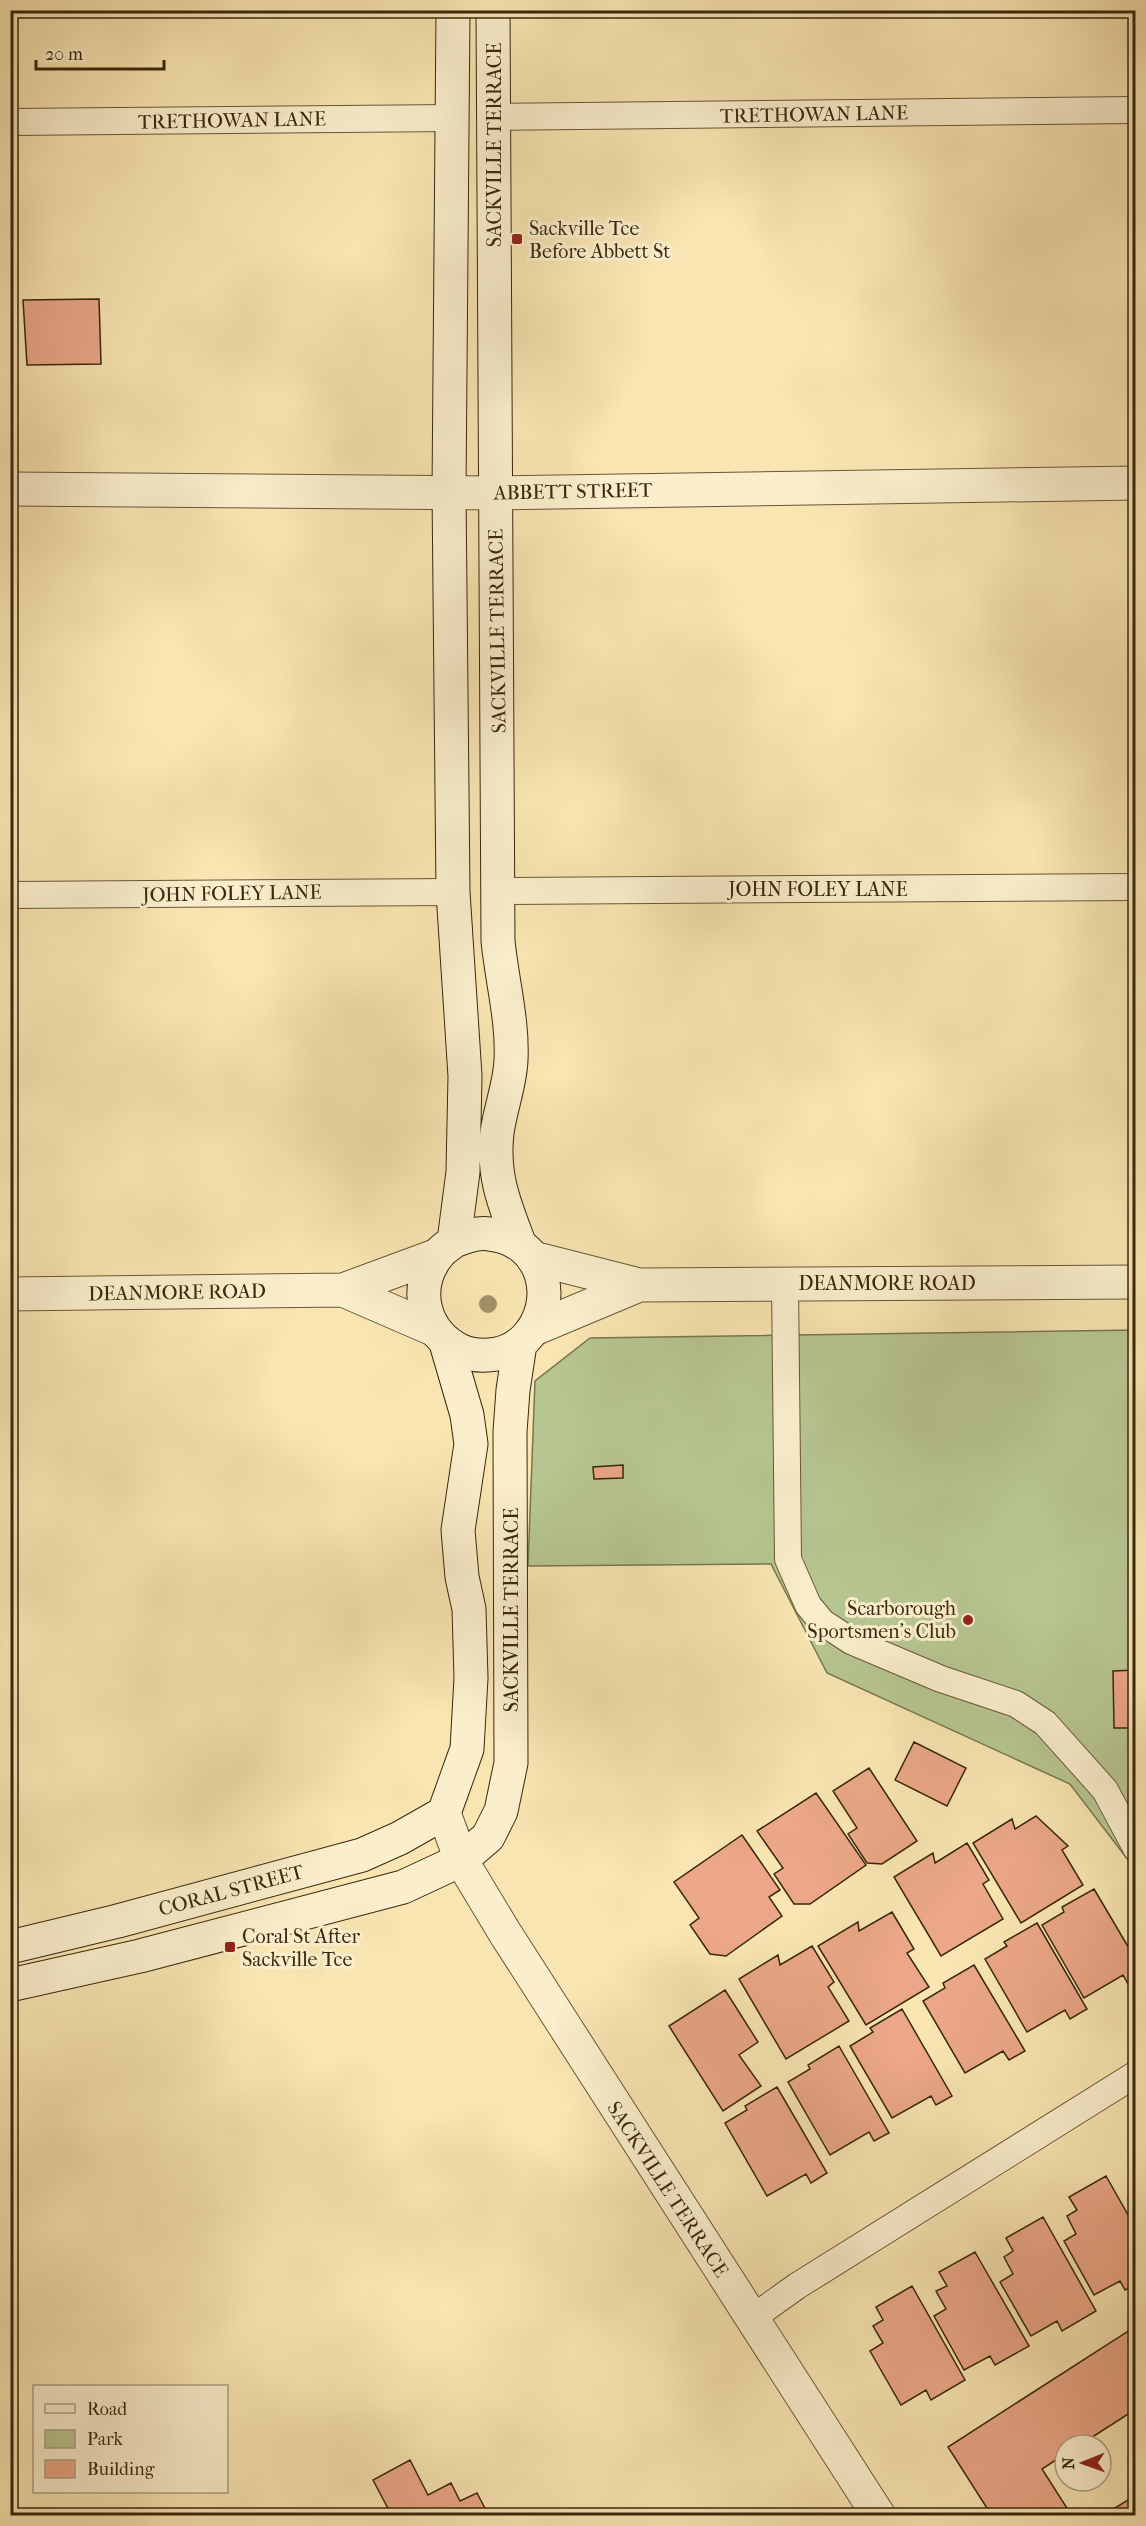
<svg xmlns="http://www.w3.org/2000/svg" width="1146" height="2526" font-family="'IM FELL French Canon',serif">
  <rect width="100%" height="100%" fill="#f8e5b1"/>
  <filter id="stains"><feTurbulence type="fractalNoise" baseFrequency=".00333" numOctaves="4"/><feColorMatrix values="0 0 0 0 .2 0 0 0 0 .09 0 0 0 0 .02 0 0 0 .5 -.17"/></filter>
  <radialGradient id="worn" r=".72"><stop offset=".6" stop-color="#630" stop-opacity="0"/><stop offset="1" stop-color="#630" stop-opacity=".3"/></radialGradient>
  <!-- green -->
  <path fill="#b7c691" stroke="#78764f" stroke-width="1.5" d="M 1135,1330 L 1135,1869 L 1070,1784 L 827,1673 L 771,1564 L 528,1566 L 535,1381 L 590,1338 Z"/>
  <!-- building -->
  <path fill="#eba787" stroke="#39270d" stroke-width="1.5" d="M 99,299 L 101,364 L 27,365 L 23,300 Z
    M 623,1465 L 623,1478 L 594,1479 L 593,1467 Z
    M 1136,1670 L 1136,1728 L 1114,1728 L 1113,1671 Z
    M 914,1742 L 966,1768 L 947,1806 L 895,1780 Z
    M 869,1768 L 917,1841 L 882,1864 L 867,1863 L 848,1834 L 857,1828 L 833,1791 Z
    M 816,1793 L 866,1865 L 810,1904 L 794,1904 L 774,1874 L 783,1868 L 757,1831 Z
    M 1036,1816 L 1068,1846 L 1062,1850 L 1083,1885 L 1021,1923 L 973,1843 L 1012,1819 L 1015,1829 Z
    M 742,1835 L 780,1890 L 769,1897 L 782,1916 L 726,1956 L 710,1954 L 690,1925 L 699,1918 L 674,1882 Z
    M 967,1843 L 989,1880 L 983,1884 L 1003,1919 L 941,1956 L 894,1877 L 933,1853 L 935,1863 Z
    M 1094,1889 L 1136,1960 L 1136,1980 L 1128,1984 L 1123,1975 L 1084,1998 L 1042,1925 L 1064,1912 L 1062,1907 Z
    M 892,1912 L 914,1949 L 907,1953 L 929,1987 L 866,2025 L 818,1946 L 858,1922 L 859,1931 Z
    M 1037,1923 L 1087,2009 L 1070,2019 L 1065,2010 L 1027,2032 L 985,1959 L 1007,1946 L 1004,1942 Z
    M 812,1946 L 834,1982 L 828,1987 L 849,2021 L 786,2059 L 739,1979 L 778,1955 L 780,1965 Z
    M 974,1965 L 1025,2051 L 1009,2060 L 1003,2051 L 965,2073 L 923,2001 L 945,1988 L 943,1983 Z
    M 725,1990 L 758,2042 L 739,2055 L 761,2086 L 723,2111 L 669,2026 Z
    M 902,2009 L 952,2096 L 936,2105 L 931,2096 L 892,2118 L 850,2046 L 873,2032 L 870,2028 Z
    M 839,2046 L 889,2133 L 874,2141 L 869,2132 L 830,2155 L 788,2082 L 810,2069 L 808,2065 Z
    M 777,2087 L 827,2173 L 811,2183 L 806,2174 L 767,2196 L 725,2123 L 747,2110 L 745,2106 Z
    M 1106,2176 L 1136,2229 L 1136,2284 L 1125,2290 L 1120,2281 L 1094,2295 L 1064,2241 L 1076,2234 L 1067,2216 L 1077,2210 L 1069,2197 Z
    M 1136,2194 L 1136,2211 L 1128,2198 Z
    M 1043,2217 L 1096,2311 L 1062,2331 L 1057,2321 L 1031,2336 L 1000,2282 L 1013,2274 L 1004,2257 L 1013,2251 L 1006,2238 Z
    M 975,2252 L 1029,2346 L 995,2365 L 990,2356 L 964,2370 L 934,2316 L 946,2309 L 936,2291 L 947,2286 L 939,2272 Z
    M 912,2286 L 965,2380 L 931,2400 L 926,2390 L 901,2405 L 870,2351 L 883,2343 L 873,2326 L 883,2320 L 876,2307 Z
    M 1136,2326 L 1136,2409 L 1080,2445 L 1065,2445 L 1065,2454 L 1042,2469 L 1072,2516 L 992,2516 L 948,2447 Z
    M 410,2460 L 428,2495 L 451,2483 L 460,2501 L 477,2493 L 489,2516 L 392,2516 L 373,2480 Z
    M 1136,2495 L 1136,2516 L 1113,2516 L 1110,2511 Z"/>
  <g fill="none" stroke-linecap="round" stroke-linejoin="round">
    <defs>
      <path id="service" d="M 493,117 L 1136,110
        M 10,122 L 453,118
        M 500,891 L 1136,887
        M 10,895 L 453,892
        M 785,1284 L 788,1559 L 808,1605 L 822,1622 L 851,1641 L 941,1679 L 1016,1704 L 1045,1723 L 1105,1790 L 1136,1848
        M 751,2319 L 797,2286 L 1136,2074"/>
      <path id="minor" d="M 10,489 L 496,493 L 1136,483
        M 533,1258 L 639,1285 L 1136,1282
        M 343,1290 L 433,1329
        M 10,1294 L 343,1290 L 438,1255
        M 534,1329 L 639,1285
        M 444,1813 L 461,1860 L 505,1933 L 879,2516"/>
      <path id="secondary" d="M 453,10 L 449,491 L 453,892 L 465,1076 L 463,1172 L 454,1241 C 448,1246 441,1250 437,1256 C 412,1290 424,1333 461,1351 C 473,1356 485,1356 497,1354 C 507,1352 518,1346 525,1339 C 561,1302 544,1239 489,1234 C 477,1232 465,1237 454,1241
        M 493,10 L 498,941 C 502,981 513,1021 511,1060 C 510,1085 500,1109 497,1133 C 492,1176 505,1206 520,1245
        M 10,1947 L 118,1921 L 362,1855 L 400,1838 L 444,1813 L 467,1749 L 471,1678 L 469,1609 L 462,1577 L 458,1530 L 471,1444 L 467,1415 L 446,1343
        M 10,1985 L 140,1956 L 403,1887 L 461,1860 L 488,1837 L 501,1811 L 511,1763 L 510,1432 L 513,1390 L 520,1344"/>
    </defs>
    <!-- service casing -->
    <use href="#service" stroke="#695636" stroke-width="28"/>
    <!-- minor casing -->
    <use href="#minor" stroke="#695636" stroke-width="35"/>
    <!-- secondary casing -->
    <use href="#secondary" stroke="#39270d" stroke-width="35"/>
    <!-- service -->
    <use href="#service" stroke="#faeecc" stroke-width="26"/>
    <!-- minor -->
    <use href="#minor" stroke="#faeecc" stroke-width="33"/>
    <!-- secondary -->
    <use href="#secondary" stroke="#faeecc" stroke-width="33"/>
  </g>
  <!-- trees -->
  <circle fill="#a09269" cx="488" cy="1304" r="9"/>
  <!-- markers -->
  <g fill="#8f2418" stroke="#faeecc" stroke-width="2">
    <rect x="511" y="233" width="12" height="12" rx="3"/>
    <circle cx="968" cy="1620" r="6"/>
    <rect x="224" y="1941" width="12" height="12" rx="3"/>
  </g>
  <g text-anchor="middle" stroke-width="6" stroke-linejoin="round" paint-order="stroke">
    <!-- street labels -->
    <g font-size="20" fill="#39270d" stroke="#faeecc">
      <text transform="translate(814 114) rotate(-1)" y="7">TRETHOWAN LANE</text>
      <text transform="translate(232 120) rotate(-1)" y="7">TRETHOWAN LANE</text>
      <text transform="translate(494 145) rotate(-90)" y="7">SACKVILLE TERRACE</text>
      <text transform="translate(573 491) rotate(-1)" y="7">ABBETT STREET</text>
      <text transform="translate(497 631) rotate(-91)" y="7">SACKVILLE TERRACE</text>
      <text x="818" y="896">JOHN FOLEY LANE</text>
      <text transform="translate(232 893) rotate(-1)" y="7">JOHN FOLEY LANE</text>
      <text x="887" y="1290">DEANMORE ROAD</text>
      <text transform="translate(177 1292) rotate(-1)" y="7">DEANMORE ROAD</text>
      <text transform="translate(511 1610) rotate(-90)" y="7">SACKVILLE TERRACE</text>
      <text transform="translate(231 1890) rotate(-15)" y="7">CORAL STREET</text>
      <text transform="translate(668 2189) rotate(57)" y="7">SACKVILLE TERRACE</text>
    </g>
    <!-- poi labels -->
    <g font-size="20" fill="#39270d" stroke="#faeecc" text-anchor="start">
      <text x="529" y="235">Sackville Tce<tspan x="529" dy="23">Before Abbett St</tspan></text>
      <text x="956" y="1615" text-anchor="end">Scarborough<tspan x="956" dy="23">Sportsmen's Club</tspan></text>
      <text x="242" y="1943">Coral St After<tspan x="242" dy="23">Sackville Tce</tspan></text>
    </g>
  </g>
  <!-- margin -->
  <rect width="1146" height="2526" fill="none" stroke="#f8e5b1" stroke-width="36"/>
  <rect x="12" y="12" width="1122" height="2502" fill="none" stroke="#39270d" stroke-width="3"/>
  <rect x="18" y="18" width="1110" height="2490" fill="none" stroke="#39270d" stroke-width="1.5"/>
  <!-- legend -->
  <rect x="33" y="2385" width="195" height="108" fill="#faeecc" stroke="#ad9e80" stroke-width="1.5"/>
  <rect x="45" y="2404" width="30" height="9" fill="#faeecc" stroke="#ad9e80" stroke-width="1.5"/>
  <text x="87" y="2415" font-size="18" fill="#39270d">Road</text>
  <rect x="45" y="2430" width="30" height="18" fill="#b7c691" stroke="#ad9e80" stroke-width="1.5"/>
  <text x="87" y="2445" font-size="18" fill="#39270d">Park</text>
  <rect x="45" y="2460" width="30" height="18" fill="#eba787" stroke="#ad9e80" stroke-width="1.5"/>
  <text x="87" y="2475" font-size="18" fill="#39270d">Building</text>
  <!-- north arrow -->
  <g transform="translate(1083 2463) rotate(269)"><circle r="28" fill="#faeecc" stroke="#ad9e80" stroke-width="1.5"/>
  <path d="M0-4.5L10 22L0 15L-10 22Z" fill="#8f2418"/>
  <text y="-9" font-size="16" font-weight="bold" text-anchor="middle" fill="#39270d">N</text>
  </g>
  <!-- scale -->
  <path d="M36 60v9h128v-9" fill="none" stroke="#39270d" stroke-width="3"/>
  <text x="45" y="60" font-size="18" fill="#39270d" stroke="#faeecc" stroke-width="4.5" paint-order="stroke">20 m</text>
  <rect width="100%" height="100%" filter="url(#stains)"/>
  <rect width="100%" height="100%" fill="url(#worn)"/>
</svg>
